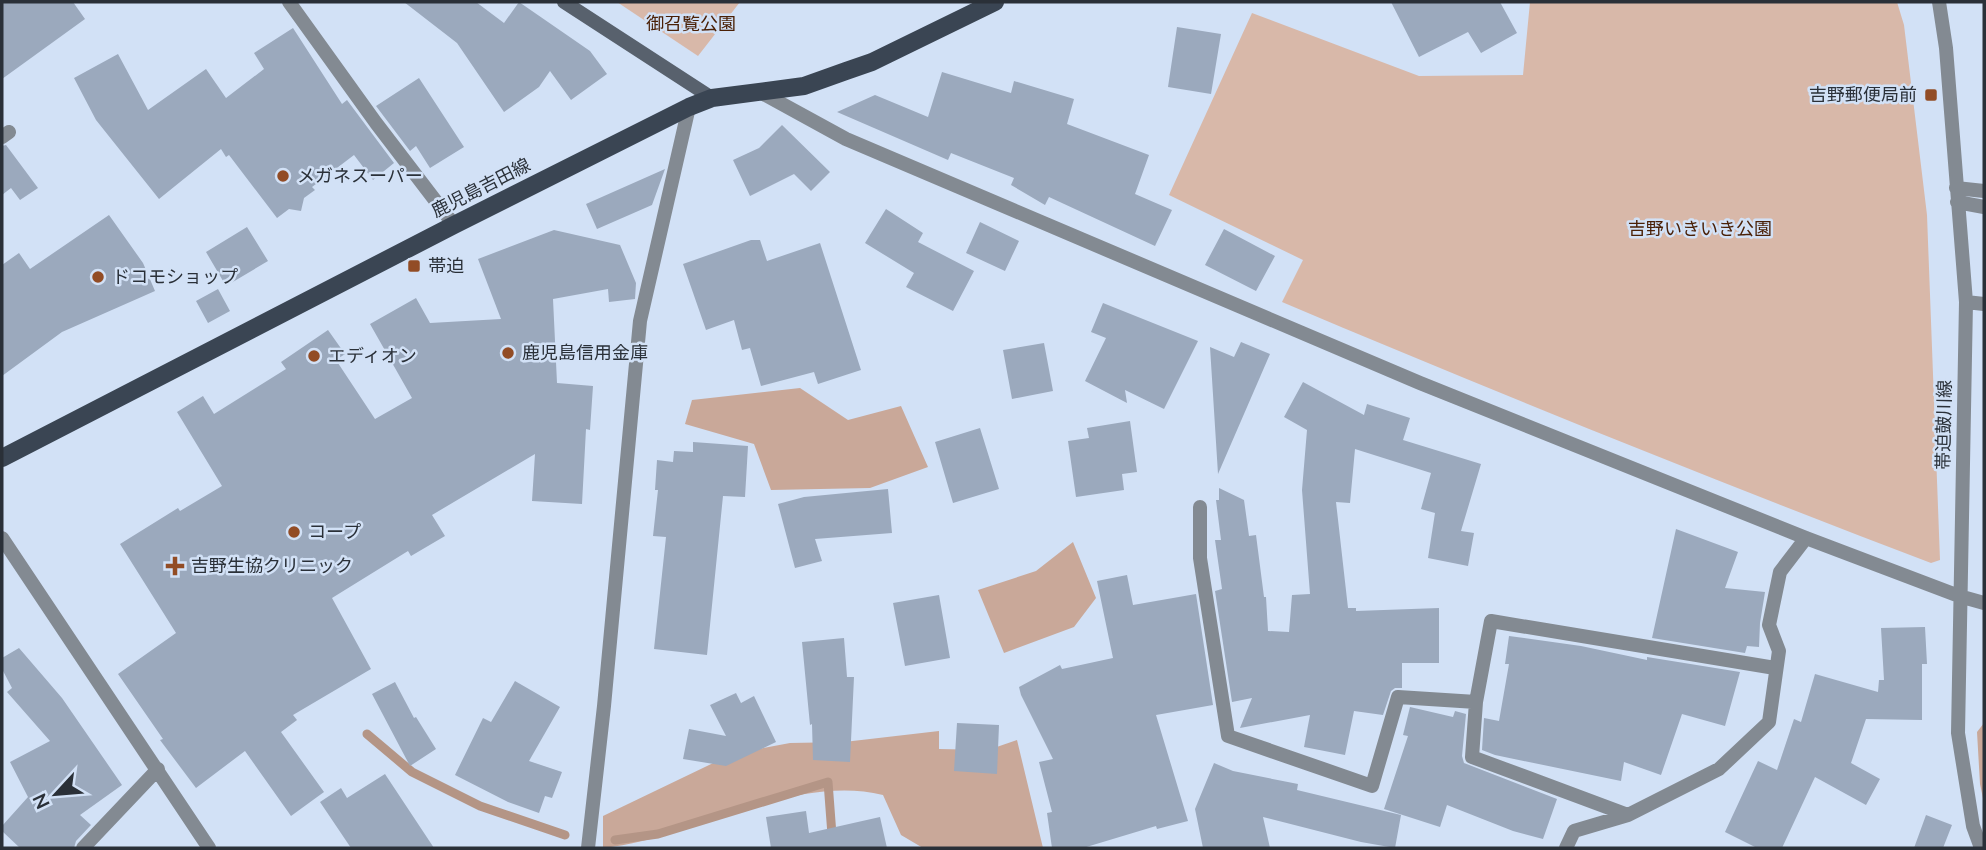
<svg xmlns="http://www.w3.org/2000/svg" width="1986" height="850" font-family="Mulish,'Noto Sans JP',sans-serif">
  <rect width="100%" height="100%" fill="#d2e1f6"/>
  <!-- green -->
  <path fill="#d8b8a9" d="M 617,2 L 740,2 L 698,56 Z
    M 1530,2 L 1897,2 L 1904,25 L 1927,215 L 1940,560 L 1931,563 C 1713,480 1497,393 1282,302 L 1303,260 L 1169,195 L 1252,13 L 1419,76 L 1523,75 Z"/>
  <!-- forest -->
  <path fill="#c9a899" d="M 800,388 L 848,420 L 901,406 L 928,467 L 870,488 L 771,490 L 754,444 L 685,424 L 692,400 Z
    M 1073,542 L 1096,598 L 1074,627 L 1004,653 L 978,590 L 1036,571 Z
    M 1984,723 L 1984,803 L 1980,784 L 1977,732 Z
    M 939,731 L 939,749 L 988,750 L 1017,740 L 1043,848 L 923,848 L 901,835 L 883,795 C 793,773 693,839 603,848 L 603,816 L 732,754 L 790,743 L 844,742 Z"/>
  <g fill="none" stroke-linecap="round" stroke-linejoin="round">
    <!-- stream -->
    <path stroke="#b49586" stroke-width="9" d="M 367,734 L 412,772 L 480,806 L 565,835
      M 615,840 L 658,834 L 828,782 L 833,848"/>
  </g>
  <!-- building -->
  <path fill="#9ba9bd" d="M 2,2 L 73,2 L 85,19 L 2,79 Z
    M 404,2 L 476,2 L 504,23 L 519,2 L 590,51 L 607,74 L 571,100 L 550,71 L 539,87 L 504,112 L 457,43 Z
    M 1391,2 L 1500,2 L 1517,33 L 1481,53 L 1468,32 L 1419,57 Z
    M 1177,27 L 1221,34 L 1211,94 L 1168,87 Z
    M 293,28 L 342,104 L 347,100 L 394,163 L 373,180 L 354,155 L 312,187 L 315,190 L 304,198 L 301,211 L 289,209 L 277,218 L 229,155 L 226,157 L 221,149 L 159,199 L 96,120 L 74,78 L 118,54 L 148,110 L 206,69 L 226,98 L 264,69 L 254,53 Z
    M 942,72 L 1011,93 L 1014,81 L 1074,99 L 1067,124 L 1149,155 L 1135,194 L 1172,210 L 1155,246 L 1049,197 L 1045,205 L 1011,185 L 1014,178 L 951,153 L 948,160 L 837,112 L 875,95 L 928,117 Z
    M 419,78 L 464,147 L 430,168 L 416,146 L 410,151 L 376,106 Z
    M 782,125 L 830,172 L 811,191 L 794,174 L 750,196 L 733,160 L 759,148 Z
    M 6,145 L 38,188 L 20,200 L 11,188 L 2,195 L 2,146 Z
    M 665,169 L 652,205 L 597,229 L 586,204 Z
    M 886,209 L 923,233 L 918,242 L 974,271 L 953,311 L 906,287 L 914,273 L 865,243 Z
    M 109,215 L 143,263 L 155,291 L 62,332 L 2,376 L 2,265 L 19,253 L 30,269 Z
    M 980,222 L 1019,241 L 1005,271 L 966,253 Z
    M 247,227 L 268,261 L 226,286 L 206,252 Z
    M 1224,229 L 1275,256 L 1256,291 L 1205,265 Z
    M 554,230 L 620,245 L 636,283 L 635,299 L 609,302 L 608,289 L 553,299 L 557,383 L 593,386 L 590,430 L 586,429 L 582,504 L 532,501 L 535,454 L 432,515 L 445,536 L 411,556 L 408,551 L 332,598 L 371,669 L 293,715 L 297,720 L 281,732 L 324,792 L 291,816 L 245,751 L 196,788 L 160,740 L 163,739 L 118,674 L 176,633 L 120,544 L 178,508 L 180,511 L 222,486 L 177,412 L 203,396 L 214,414 L 286,369 L 281,362 L 328,330 L 345,354 L 336,360 L 375,419 L 412,398 L 370,324 L 416,298 L 430,323 L 501,319 L 478,259 Z
    M 751,240 L 760,240 L 767,261 L 820,243 L 861,370 L 818,384 L 814,372 L 761,386 L 750,348 L 742,350 L 734,320 L 706,330 L 683,264 Z
    M 218,289 L 230,311 L 208,323 L 196,301 Z
    M 1103,303 L 1198,341 L 1164,409 L 1125,390 L 1127,403 L 1085,381 L 1106,338 L 1091,332 Z
    M 1241,342 L 1270,354 L 1218,474 L 1210,347 L 1234,357 Z
    M 1044,343 L 1053,391 L 1012,399 L 1003,350 Z
    M 1303,382 L 1364,415 L 1367,404 L 1410,418 L 1403,440 L 1481,464 L 1461,531 L 1474,533 L 1468,566 L 1428,558 L 1435,513 L 1421,509 L 1431,473 L 1355,449 L 1350,503 L 1336,502 L 1348,608 L 1356,608 L 1356,611 L 1439,608 L 1439,663 L 1402,663 L 1402,688 L 1395,688 L 1391,691 L 1383,715 L 1354,711 L 1345,755 L 1304,747 L 1310,715 L 1240,728 L 1252,698 L 1232,702 L 1215,591 L 1222,589 L 1215,540 L 1221,540 L 1216,500 L 1219,500 L 1219,488 L 1244,500 L 1249,536 L 1256,535 L 1264,597 L 1266,597 L 1268,631 L 1289,632 L 1292,595 L 1310,594 L 1302,490 L 1307,430 L 1284,417 Z
    M 1130,421 L 1137,472 L 1122,474 L 1124,490 L 1076,497 L 1068,441 L 1089,438 L 1087,428 Z
    M 980,428 L 999,489 L 953,503 L 935,442 Z
    M 693,442 L 748,446 L 745,497 L 723,496 L 707,655 L 654,649 L 666,537 L 653,536 L 658,490 L 655,490 L 657,460 L 673,462 L 674,451 L 693,452 Z
    M 888,489 L 892,533 L 815,539 L 822,561 L 795,568 L 778,504 L 804,497 Z
    M 1676,529 L 1738,552 L 1725,588 L 1765,592 L 1760,623 L 1759,647 L 1747,646 L 1745,653 L 1652,638 Z
    M 1127,575 L 1133,605 L 1196,594 L 1213,705 L 1156,715 L 1188,821 L 1157,829 L 1156,826 L 1083,848 L 1052,848 L 1047,813 L 1052,812 L 1039,762 L 1053,759 L 1021,695 L 1019,687 L 1060,665 L 1062,669 L 1113,658 L 1097,581 Z
    M 939,595 L 950,658 L 905,666 L 893,603 Z
    M 1925,627 L 1927,664 L 1922,664 L 1922,720 L 1866,719 L 1851,763 L 1880,779 L 1866,805 L 1815,777 L 1782,848 L 1757,848 L 1725,832 L 1758,761 L 1777,770 L 1794,719 L 1801,722 L 1815,674 L 1878,692 L 1879,680 L 1884,680 L 1881,628 Z
    M 1509,636 L 1581,646 L 1647,660 L 1647,657 L 1740,672 L 1725,726 L 1682,714 L 1661,775 L 1624,762 L 1621,781 L 1495,755 L 1482,750 L 1484,718 L 1499,721 L 1509,664 L 1505,664 Z
    M 844,638 L 847,677 L 854,677 L 850,762 L 813,760 L 812,724 L 810,725 L 802,642 Z
    M 19,648 L 62,698 L 122,785 L 80,815 L 91,825 L 76,841 L 74,848 L 20,848 L 2,831 L 2,826 L 28,797 L 10,762 L 50,741 L 7,692 L 12,688 L 2,669 L 2,658 Z
    M 515,681 L 560,707 L 529,761 L 562,772 L 552,798 L 545,796 L 539,813 L 508,802 L 455,775 L 483,718 L 491,722 Z
    M 395,682 L 414,718 L 416,717 L 436,749 L 410,766 L 372,694 Z
    M 736,693 L 741,703 L 754,696 L 776,742 L 726,766 L 683,759 L 689,729 L 726,736 L 710,705 Z
    M 1410,707 L 1453,717 L 1455,711 L 1466,714 L 1462,756 L 1464,763 L 1557,799 L 1543,839 L 1513,831 L 1447,805 L 1440,827 L 1384,809 L 1408,736 L 1403,735 Z
    M 957,723 L 999,725 L 997,774 L 954,771 Z
    M 1214,763 L 1233,771 L 1298,784 L 1297,790 L 1401,815 L 1395,848 L 1361,842 L 1263,817 L 1270,848 L 1203,848 L 1195,809 Z
    M 385,774 L 434,848 L 351,848 L 320,802 L 341,788 L 347,798 Z
    M 806,811 L 809,833 L 880,817 L 887,848 L 771,848 L 766,817 Z
    M 1926,815 L 1952,825 L 1943,848 L 1914,848 Z"/>
  <g fill="none" stroke-linecap="round" stroke-linejoin="round">
    <!-- street -->
    <path stroke="#838a92" stroke-width="14" d="M 289,2 L 376,123 L 454,225
      M 1939,2 L 1946,48 L 1966,302 L 1958,733 L 1973,826 L 1981,848
      M 760,92 L 846,139 L 1420,383 L 1806,538 L 1959,596 L 1984,603
      M 2,137 L 9,132
      M 1956,188 L 1984,191
      M 1957,202 L 1984,207
      M 1966,302 L 1984,304
      M 1200,507 L 1200,558 L 1228,736 L 1372,786 L 1398,697 L 1476,702
      M 2,538 L 209,848
      M 1628,815 L 1472,757 L 1476,702 L 1491,621 L 1775,668
      M 83,848 L 158,769
      M 588,848 L 604,706 L 640,321 L 689,107
      M 1566,848 L 1574,831 L 1628,815 L 1719,769 L 1769,722 L 1779,651 L 1769,625 L 1780,572 L 1806,538"/>
    <!-- secondary -->
    <path stroke="#58616d" stroke-width="14" d="M 564,2 L 712,98"/>
    <!-- primary -->
    <path stroke="#3a4553" stroke-width="18" d="M 2,458 L 454,225 L 689,107 L 712,98 L 804,86 L 846,71 L 872,62 L 995,2"/>
  </g>
  <!-- markers -->
  <g fill="#924c25" stroke="#d2e1f6" stroke-width="2.5">
    <rect x="1924" y="88" width="14" height="14" rx="3.5"/>
    <circle cx="283" cy="176" r="7"/>
    <rect x="407" y="259" width="14" height="14" rx="3.5"/>
    <circle cx="98" cy="277" r="7"/>
    <circle cx="508" cy="353" r="7"/>
    <circle cx="314" cy="356" r="7"/>
    <circle cx="294" cy="532" r="7"/>
    <path d="M171.5 555.5h7v7h7v7h-7v7h-7v-7h-7v-7h7z"/>
  </g>
  <g text-anchor="middle" stroke-width="5" stroke-linejoin="round" paint-order="stroke">
    <!-- park labels -->
    <g font-size="18" fill="#4a2006" stroke="#d2e1f6">
      <text x="691" y="30">御召覧公園</text>
      <text x="1700" y="235">吉野いきいき公園</text>
    </g>
    <!-- poi labels -->
    <g font-size="18" fill="#2a3038" stroke="#d2e1f6" text-anchor="start">
      <text x="1917" y="101" text-anchor="end">吉野郵便局前</text>
      <text x="297" y="182">メガネスーパー</text>
      <text x="428" y="272">帯迫</text>
      <text x="112" y="283">ドコモショップ</text>
      <text x="522" y="359">鹿児島信用金庫</text>
      <text x="328" y="362">エディオン</text>
      <text x="308" y="538">コープ</text>
      <text x="191" y="572">吉野生協クリニック</text>
    </g>
    <!-- street labels -->
    <g font-size="18" fill="#2a3038" stroke="#d2e1f6">
      <text transform="translate(481 188) rotate(-27)" y="6">鹿児島吉田線</text>
      <text transform="translate(1944 425) rotate(-89)" y="6">帯迫皷川線</text>
    </g>
  </g>
  <!-- border -->
  <rect width="1986" height="850" fill="none" stroke="#2a3038" stroke-width="7"/>
  <!-- north arrow -->
  <g transform="translate(56 794) rotate(244)" stroke="#d2e1f6" stroke-width="5" paint-order="stroke">
  <path d="M0-5L12 26L0 18L-12 26Z" fill="#2a3038"/>
  <text y="-10" font-size="19" font-weight="bold" text-anchor="middle" fill="#2a3038">N</text>
  </g>
</svg>
